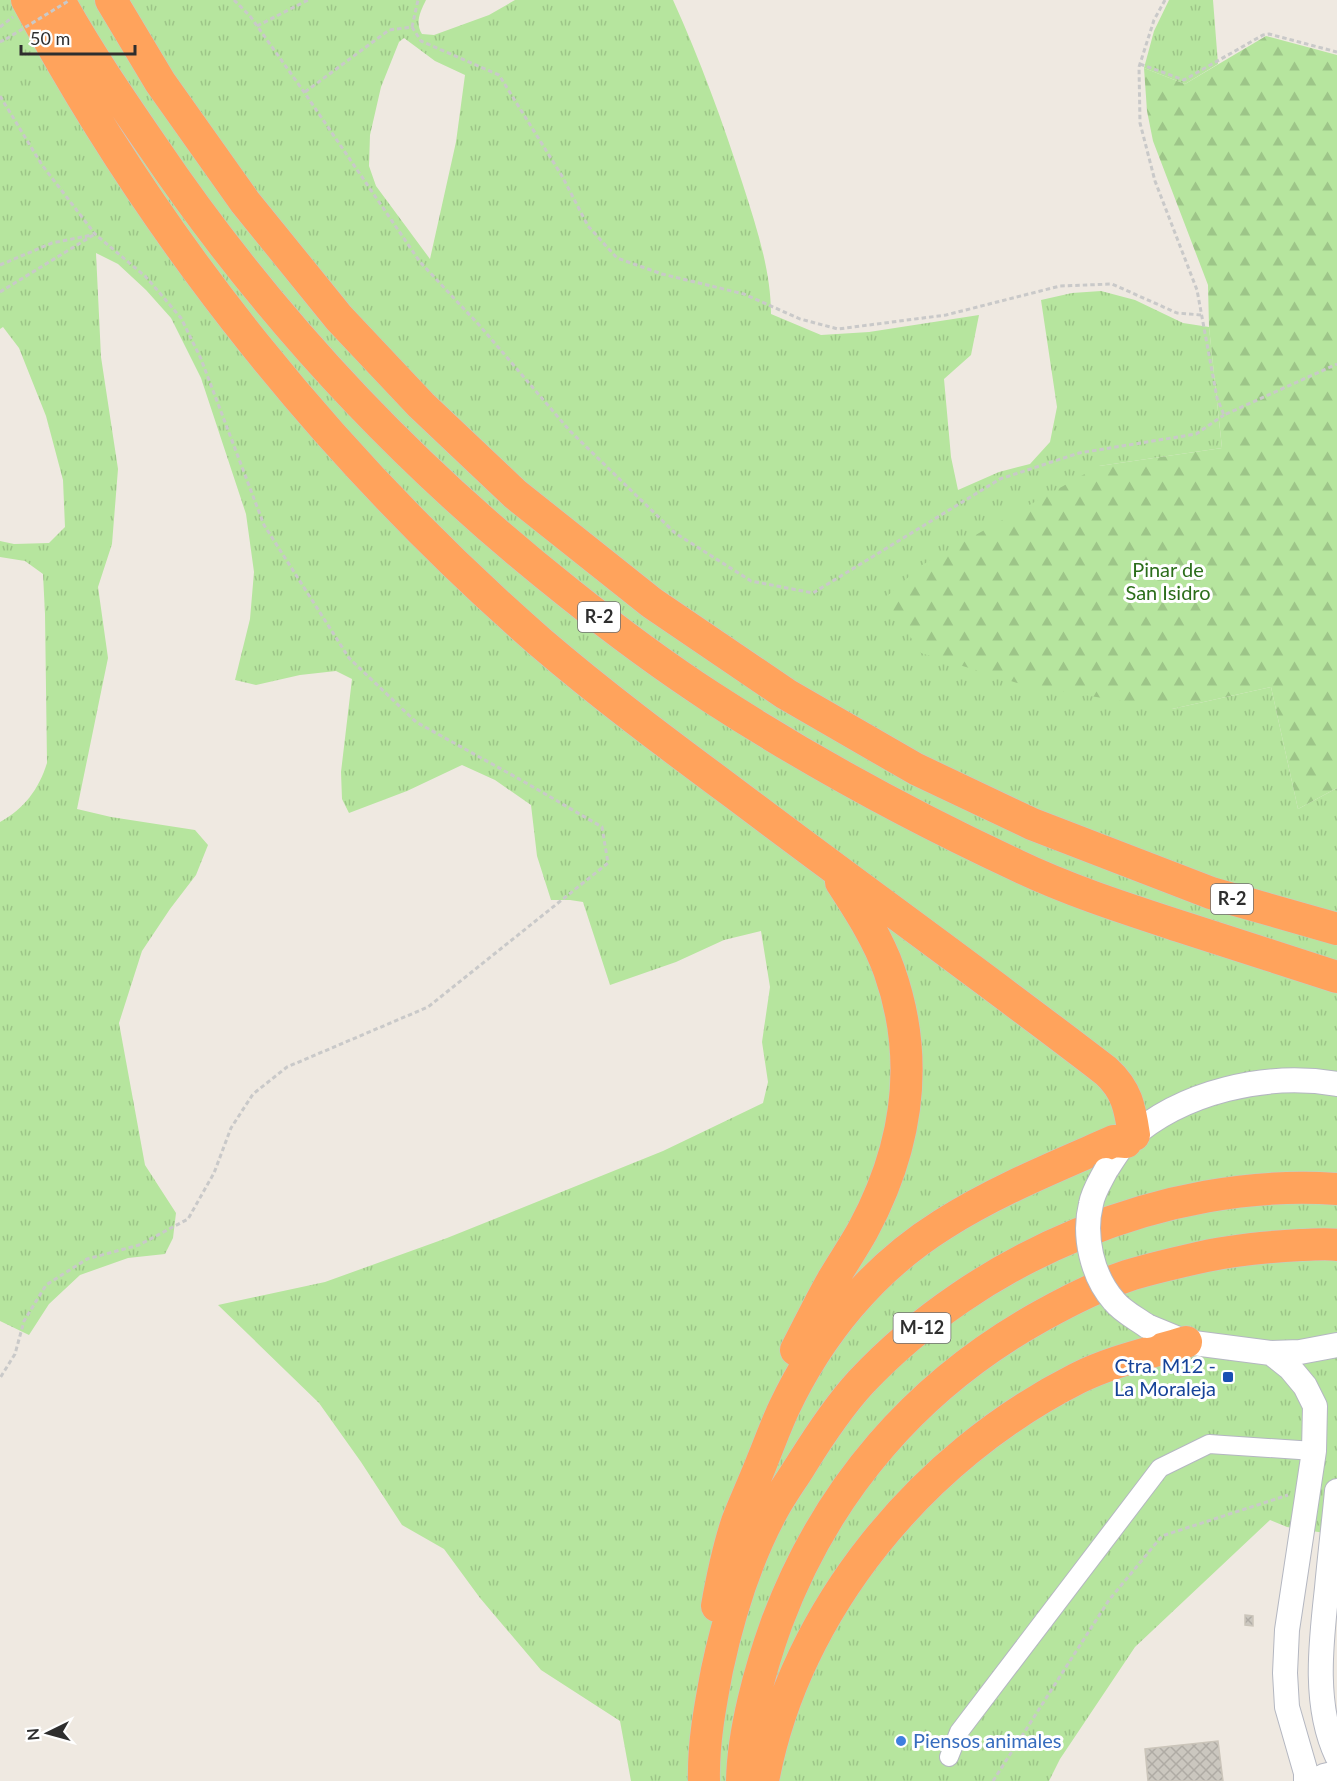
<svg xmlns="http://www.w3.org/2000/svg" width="1337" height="1781" font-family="Lato,sans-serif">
  <defs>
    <pattern id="grass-tufts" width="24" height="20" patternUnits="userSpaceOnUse" patternTransform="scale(1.5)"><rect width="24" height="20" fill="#b6e59e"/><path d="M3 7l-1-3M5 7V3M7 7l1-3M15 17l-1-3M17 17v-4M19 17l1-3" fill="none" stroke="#9dc588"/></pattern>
    <pattern id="forest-firs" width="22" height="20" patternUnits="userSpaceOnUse" patternTransform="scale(1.5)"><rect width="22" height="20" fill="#b6e59e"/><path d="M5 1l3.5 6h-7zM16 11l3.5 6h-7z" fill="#9dc588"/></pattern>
    <pattern id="building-cross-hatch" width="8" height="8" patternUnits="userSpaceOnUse" patternTransform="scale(1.5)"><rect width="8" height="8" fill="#cbc7bf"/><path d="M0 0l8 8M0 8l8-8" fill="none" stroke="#afaba4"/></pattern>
  </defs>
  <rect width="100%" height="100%" fill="#efe9e1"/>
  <!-- grass -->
  <path fill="url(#grass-tufts)" fill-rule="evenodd" d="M 0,0 L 426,0 C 420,12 415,23 422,34 L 434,35 L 489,15 L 515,0 L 673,0 C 700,60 723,122 743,185 C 756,226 771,270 771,314 L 821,335 L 869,332 L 979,315 L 971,355 L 944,379 L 951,457 L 958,490 L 999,472 L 1030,464 L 1050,442 L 1057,407 L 1041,300 L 1072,293 L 1101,291 L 1135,300 L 1183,323 L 1209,327 L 1222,448 L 1099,466 L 1172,709 L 1271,687 L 1298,809 L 1337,788 L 1337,1535 L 1287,1527 L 1270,1520 L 1135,1647 L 1060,1759 L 1049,1781 L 631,1781 L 620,1721 L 541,1670 L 480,1598 L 444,1549 L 402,1525 L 361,1462 L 319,1403 L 218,1305 L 325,1282 L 447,1238 L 663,1151 L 763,1103 L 768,1082 L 762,1042 L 770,987 L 761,931 L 724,940 L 676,962 L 610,985 L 583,902 L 570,900 L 551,900 L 537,856 L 531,805 L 495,780 L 462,765 L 407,791 L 349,813 L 342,799 L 341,772 L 352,679 L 336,671 L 300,675 L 256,685 L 235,680 L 250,619 L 254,572 L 246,514 L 201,378 L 171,318 L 146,290 L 118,264 L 96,253 L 101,357 L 118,469 L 112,544 L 98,587 L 108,658 L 77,809 L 111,817 L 195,830 L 208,845 L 196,875 L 170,909 L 142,951 L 119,1023 L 145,1165 L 176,1213 L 173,1238 L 165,1254 L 128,1258 L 80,1275 L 49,1304 L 29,1335 L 0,1321 L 0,822 C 24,809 39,789 47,763 L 45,614 L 43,574 L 25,561 L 0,557 L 0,541 L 14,544 L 49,543 L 65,527 L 63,480 L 46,416 L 19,348 L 3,327 L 0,329 ZM 404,38 L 435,61 L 465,75 L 456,142 L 430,259 L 376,186 L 369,166 L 370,135 L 381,87 L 399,42 Z
    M 1169,0 L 1213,0 L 1218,64 L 1185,84 L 1144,68 L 1154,31 Z"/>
  <!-- forest -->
  <path fill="url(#forest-firs)" d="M 1266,36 L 1337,55 L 1337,788 L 1298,809 L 1271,687 L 1172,709 L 1027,686 L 921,653 L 885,598 L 922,565 L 1099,466 L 1222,448 L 1209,327 L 1208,285 L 1153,141 L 1147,111 L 1144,68 L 1185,84 Z"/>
  <!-- building -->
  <path fill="url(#building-cross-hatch)" stroke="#cbc5ba" stroke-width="1.5" d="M 1245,1615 L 1253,1616 L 1253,1626 L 1245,1625 Z
    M 1218,1741 L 1223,1781 L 1148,1781 L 1145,1749 Z"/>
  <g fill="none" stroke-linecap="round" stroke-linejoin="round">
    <defs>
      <path id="street" d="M 949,1757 L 959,1732 L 1160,1468 L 1209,1444 L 1314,1451"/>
      <path id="secondary" d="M 1106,1170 C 1113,1160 1119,1148 1128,1140 C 1182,1091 1267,1072 1337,1084
        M 1147,1326 L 1186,1342 L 1271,1353 L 1300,1352 L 1337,1345
        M 1271,1353 L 1290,1368 L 1305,1386 L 1315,1406 L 1314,1451 L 1287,1630 L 1285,1673 L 1287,1707 L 1306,1773 L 1306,1781
        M 1337,1491 C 1334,1523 1330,1555 1327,1588 C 1321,1642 1313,1705 1337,1756
        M 1315,1781 L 1324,1776 L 1337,1773"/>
      <path id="highway" d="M 27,0 C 157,243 333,461 540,642 C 603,696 669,745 735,794 C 858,887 984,977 1106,1071 C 1127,1090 1130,1108 1134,1135
        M 59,0 C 87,51 120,99 153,147 C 268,317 409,467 570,594 C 615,630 662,665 711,697 C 808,760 911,816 1016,865 C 1068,890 1124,908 1179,926 C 1232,943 1284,960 1337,977
        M 111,0 L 160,82 L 245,202 L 339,318 L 421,405 L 515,494 L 652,603 L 786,694 L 916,769 L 1032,824 L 1211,893 L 1337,929
        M 796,1350 C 808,1327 819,1304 832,1281 C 842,1264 853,1248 863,1230 C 907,1148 921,1060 889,970 C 878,939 859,910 841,882
        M 717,1606 C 722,1578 728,1549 737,1522 C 745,1501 755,1480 763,1459 C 770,1442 776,1425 784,1408 C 819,1334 872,1269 942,1225 C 995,1191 1057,1166 1114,1141 L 1126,1142
        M 704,1781 C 703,1744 710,1707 717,1670 C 729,1614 747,1556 775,1506 C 783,1492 793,1478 801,1465 C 819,1436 838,1407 861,1382 C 978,1257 1165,1177 1337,1189
        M 742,1781 C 743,1731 760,1669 777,1622 C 827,1489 917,1385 1041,1316 C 1068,1301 1097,1286 1127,1276 C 1149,1269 1171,1264 1193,1259 C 1229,1250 1264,1247 1301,1245 C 1313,1245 1325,1243 1337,1245
        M 763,1781 C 795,1609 923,1456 1078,1378 C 1112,1361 1150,1353 1186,1342"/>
    </defs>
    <!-- street casing -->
    <use href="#street" stroke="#b4b7c1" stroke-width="20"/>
    <!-- secondary casing -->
    <use href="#secondary" stroke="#b4b7c1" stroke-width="26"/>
    <!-- highway casing -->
    <use href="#highway" stroke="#c9c9c9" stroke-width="33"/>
    <!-- path -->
    <path stroke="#c9c9c9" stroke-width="3" stroke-dasharray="4.5 3" stroke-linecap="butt" d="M 234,0 L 250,16 L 304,92 L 420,262 L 480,326 L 570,431 L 675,533 L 751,581 L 813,593 L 1000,479 L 1079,453 L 1196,434 L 1224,415
      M 1165,0 L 1154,20 L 1139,67 L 1140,123 L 1155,181 L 1197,290 L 1217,398 L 1224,415 L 1337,364
      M 257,26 L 308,0
      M 0,27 L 13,17
      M 412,27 L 418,0
      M 0,42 L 6,39
      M 1140,64 L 1184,80 L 1263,35 L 1269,34 L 1337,52
      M 305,92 L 389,30 L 412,27 L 421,41 L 499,75 L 562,176 L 588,226 L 617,258 L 662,274 L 744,294 L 800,319 L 838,329 L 946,315 L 1060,286 L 1112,284 L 1177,313 L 1201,315
      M 0,96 L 42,165 L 95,234 L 146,277 L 181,318 L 201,359 L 264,525 L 349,658 L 416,722 L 521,780 L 602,827 L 608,863 L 428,1007 L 287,1067 L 253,1094 L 231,1128 L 214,1173 L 188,1219 L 139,1245 L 87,1259 L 46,1285 L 24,1321 L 15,1354 L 0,1378
      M 0,265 L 52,243 L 92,235
      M 0,292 L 95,234
      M 993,1781 L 1109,1600 L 1162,1536 L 1288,1495"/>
    <!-- street -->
    <use href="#street" stroke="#fff" stroke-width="18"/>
    <!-- secondary -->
    <use href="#secondary" stroke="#fff" stroke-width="24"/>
    <!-- highway -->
    <use href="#highway" stroke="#ffa35c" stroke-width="32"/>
    <defs>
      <path id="secondary-bridge" d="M 1106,1170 C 1101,1180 1093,1192 1091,1204 C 1083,1236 1092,1276 1114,1301 C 1123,1312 1136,1318 1147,1326"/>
    </defs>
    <!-- secondary-bridge casing -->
    <use href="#secondary-bridge" stroke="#b4b7c1" stroke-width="26" stroke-linecap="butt"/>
    <!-- path-bridge -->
    <path stroke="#c9c9c9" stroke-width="3" stroke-dasharray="4.5 3" stroke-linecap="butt" d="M 6,39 L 70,0"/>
    <!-- secondary-bridge -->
    <use href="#secondary-bridge" stroke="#fff" stroke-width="24"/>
  </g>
  <!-- markers -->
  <rect fill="#1a4fb4" stroke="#fff" stroke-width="2" x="1222" y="1371" width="12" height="12" rx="3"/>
  <circle fill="#3f7fe0" stroke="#fff" stroke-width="2" cx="901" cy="1741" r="6"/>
  <g text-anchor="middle" stroke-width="6" stroke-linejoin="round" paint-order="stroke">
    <!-- shield labels -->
    <g fill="#fff" stroke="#6d6d6d" stroke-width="1.5">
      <rect x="578" y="602" width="42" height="30" rx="4.5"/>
      <rect x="1211" y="884" width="42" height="30" rx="4.5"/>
      <rect x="893.5" y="1313" width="57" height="30" rx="4.5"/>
    </g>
    <g font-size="18" font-weight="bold" fill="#2e2e2e">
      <text x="599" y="623">R-2</text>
      <text x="1232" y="905">R-2</text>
      <text x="922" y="1334">M-12</text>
    </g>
    <!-- park labels -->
    <g font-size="20" fill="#2c6e1b" stroke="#fff">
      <text x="1168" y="577">Pinar de<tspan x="1168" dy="23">San Isidro</tspan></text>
    </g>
    <!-- transit labels -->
    <g font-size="20" fill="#164399" stroke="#fff" text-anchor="end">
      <text x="1216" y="1373">Ctra. M12 -<tspan x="1216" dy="23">La Moraleja</tspan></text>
    </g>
    <!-- shop labels -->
    <g font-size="20" fill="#366cbe" stroke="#fff" text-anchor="start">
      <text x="913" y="1748">Piensos animales</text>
    </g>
  </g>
  <!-- north arrow -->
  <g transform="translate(48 1733) rotate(265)" stroke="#ffffff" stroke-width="4.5" paint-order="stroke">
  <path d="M0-4.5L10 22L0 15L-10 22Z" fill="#2e2e2e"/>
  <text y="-9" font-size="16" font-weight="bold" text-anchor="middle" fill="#2e2e2e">N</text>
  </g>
  <!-- scale -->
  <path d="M21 45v9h114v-9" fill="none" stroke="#2e2e2e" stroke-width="3"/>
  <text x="30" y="45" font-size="18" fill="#2e2e2e" stroke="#ffffff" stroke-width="4.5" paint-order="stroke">50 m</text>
</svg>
